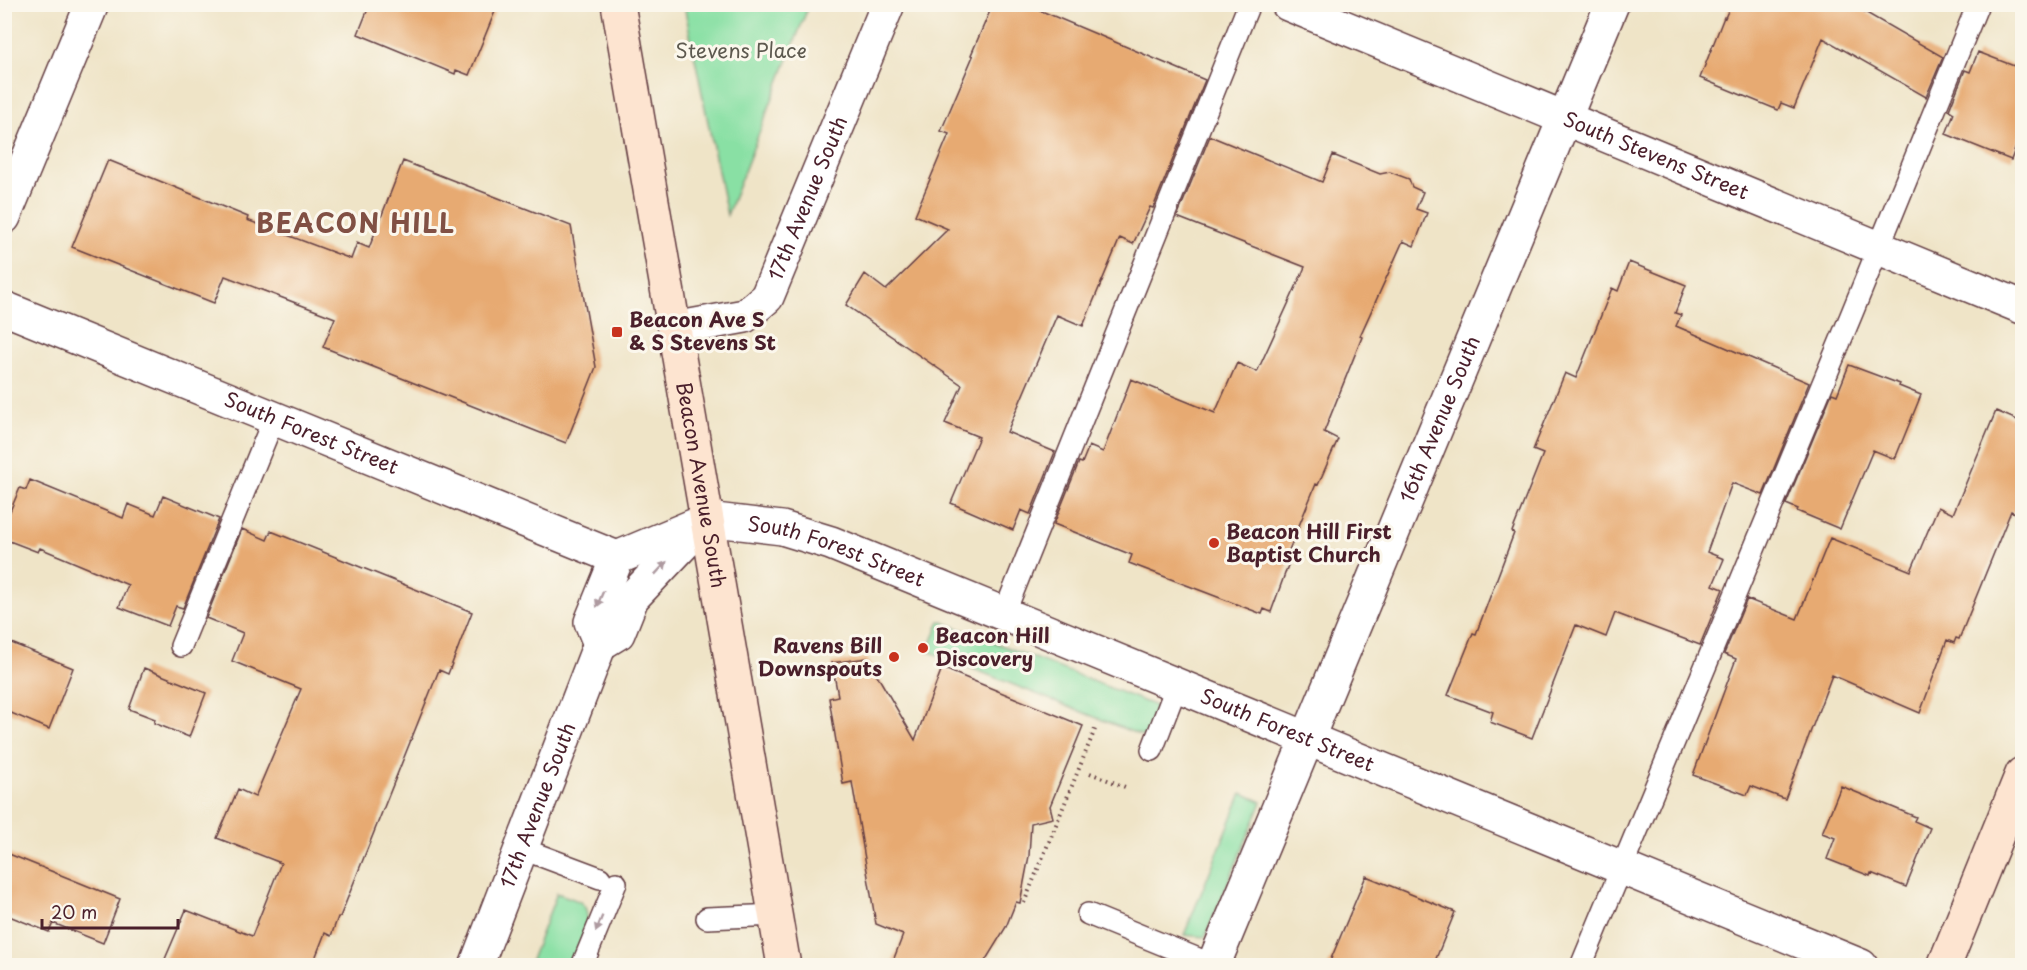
<svg xmlns="http://www.w3.org/2000/svg" width="2027" height="970" font-family="'Playpen Sans',sans-serif">
  <rect width="100%" height="100%" fill="#fbf7ec"/>
  <filter id="ink" filterUnits="userSpaceOnUse"><feTurbulence type="fractalNoise" baseFrequency=".0167" numOctaves="2"/><feDisplacementMap in="SourceGraphic" scale="12" xChannelSelector="R" yChannelSelector="G"/><feConvolveMatrix kernelMatrix="1 2 1 2 8 2 1 2 1" color-interpolation-filters="sRGB"/></filter>
  <filter id="wash" filterUnits="userSpaceOnUse"><feTurbulence type="fractalNoise" baseFrequency=".008" numOctaves="4" result="noise"/><feDisplacementMap in="SourceGraphic" scale="24" xChannelSelector="R" yChannelSelector="G"/><feGaussianBlur stdDeviation="1.35" result="paint"/><feColorMatrix in="noise" values="0 0 0 0 0 0 0 0 0 0 0 0 0 0 0 0 0 1.4 0 .05"/><feComposite in="paint" operator="in"/></filter>
  <g filter="url(#wash)">
    <rect width="100%" height="100%" fill="#efe4c7"/>
    <!-- green -->
    <path fill="#89e0a4" stroke="#6a8068" stroke-width="1.5" d="M 684,5 L 809,5 L 727,215 Z
      M 940,621 L 1161,708 L 1150,739 L 928,651 Z
      M 1242,793 L 1262,802 L 1205,937 L 1184,935 Z
      M 557,893 C 564,896 573,898 580,902 C 598,914 577,950 571,965 L 529,965 Z"/>
    <g id="blocks">
      <!-- building -->
      <path fill="#e7aa72" d="M 370,4 L 498,4 L 469,75 L 456,70 L 455,74 L 358,34 Z
        M 993,4 L 1025,4 L 1205,80 L 1153,208 L 1150,207 L 1133,244 L 1120,238 L 1083,326 L 1057,315 L 1007,432 L 1055,452 L 1030,514 L 1021,510 L 1013,530 L 951,503 L 979,437 L 945,423 L 962,385 L 846,305 L 865,274 L 886,290 L 948,229 L 915,215 L 949,134 L 941,131 L 973,56 L 971,55 Z
        M 1731,4 L 1851,4 L 1943,57 L 1926,97 L 1823,38 L 1794,108 L 1781,103 L 1778,110 L 1700,78 L 1724,17 L 1725,18 Z
        M 1978,52 L 2022,69 L 2022,131 L 2011,160 L 1946,134 L 1954,113 L 1949,110 L 1965,70 L 1970,72 Z
        M 1210,136 L 1322,182 L 1333,155 L 1380,174 L 1390,172 L 1409,179 L 1412,187 L 1423,192 L 1416,209 L 1427,213 L 1414,246 L 1403,241 L 1360,336 L 1362,337 L 1324,432 L 1338,439 L 1318,485 L 1316,484 L 1287,555 L 1291,557 L 1271,612 L 1264,609 L 1262,614 L 1129,563 L 1132,555 L 1054,524 L 1079,462 L 1082,463 L 1089,446 L 1103,452 L 1131,379 L 1215,413 L 1237,363 L 1257,372 L 1305,267 L 1177,217 Z
        M 108,160 L 248,217 L 247,220 L 351,259 L 357,243 L 369,248 L 403,161 L 571,226 L 596,367 L 566,443 L 323,347 L 335,318 L 225,276 L 214,303 L 72,247 Z
        M 1629,262 L 1686,285 L 1675,313 L 1681,315 L 1676,326 L 1809,383 L 1763,495 L 1732,483 L 1707,552 L 1724,559 L 1713,585 L 1723,589 L 1700,645 L 1615,613 L 1606,637 L 1576,625 L 1532,738 L 1490,722 L 1493,712 L 1448,695 L 1473,633 L 1476,634 L 1514,533 L 1512,532 L 1543,454 L 1533,450 L 1543,426 L 1565,373 L 1576,378 L 1612,288 L 1618,291 Z
        M 1849,365 L 1900,384 L 1899,386 L 1921,395 L 1895,459 L 1873,450 L 1840,529 L 1797,511 L 1798,509 L 1786,504 L 1832,393 L 1837,395 Z
        M 1996,411 L 2022,422 L 2022,516 L 2011,511 L 1959,639 L 1956,638 L 1954,643 L 1947,640 L 1920,713 L 1832,675 L 1785,799 L 1751,786 L 1747,795 L 1693,775 L 1736,659 L 1724,654 L 1747,599 L 1797,619 L 1830,538 L 1911,571 L 1938,507 L 1953,514 Z
        M 30,480 L 123,518 L 128,504 L 155,515 L 163,496 L 219,519 L 183,608 L 176,606 L 168,626 L 119,607 L 128,585 L 40,548 L 38,552 L 4,539 L 4,525 L 20,488 L 26,490 Z
        M 242,529 L 267,540 L 271,531 L 472,612 L 448,674 L 439,670 L 340,917 L 338,917 L 331,936 L 325,933 L 314,961 L 320,963 L 320,966 L 162,966 L 186,910 L 252,936 L 281,863 L 217,838 L 238,789 L 255,797 L 301,689 L 232,661 L 243,633 L 206,618 Z
        M 4,640 L 73,668 L 49,729 L 4,710 Z
        M 867,658 L 915,740 L 942,668 L 1083,726 L 1050,806 L 1053,818 L 1031,823 L 1029,856 L 1020,903 L 1016,902 L 1006,927 L 982,966 L 891,966 L 903,935 L 876,924 L 852,782 L 843,784 L 829,698 L 838,696 L 832,663 Z
        M 144,668 L 206,693 L 189,737 L 154,723 L 155,719 L 129,709 Z
        M 1841,786 L 1916,817 L 1914,821 L 1930,828 L 1906,887 L 1871,873 L 1870,876 L 1827,859 L 1835,838 L 1822,833 Z
        M 4,852 L 120,899 L 103,943 L 53,923 L 49,932 L 4,914 Z
        M 1366,876 L 1455,912 L 1433,966 L 1328,966 Z"/>
    </g>
  </g>
  <g filter="url(#ink)">
    <use href="#blocks" fill-opacity="0" stroke="#633d42" stroke-width="1.5"/>
    <g fill="none" stroke-linecap="round" stroke-linejoin="round">
      <defs>
        <path id="service" d="M 1004,614 L 1249,4
          M 181,646 L 274,418
          M 1152,750 L 1177,685
          M 520,848 L 600,878
          M 1088,914 L 1213,965
          M 707,918 L 775,915
          M 582,966 L 616,883
          M 1581,966 L 1852,313 L 1978,4"/>
        <g id="minor">
          <path id="s1" d="M 1288,4 L 2022,307"/>
          <path d="M 4,217 L 92,4"/>
          <path id="s2" d="M 4,308 L 617,558"/>
          <path id="s3" d="M 674,329 L 745,316 L 767,297 L 888,4"/>
          <path id="s4" d="M 707,519 L 782,528 L 831,543 L 1861,966"/>
          <path id="s5" d="M 1213,966 L 1612,4"/>
        </g>
        <g id="tertiary">
          <path d="M 600,644 L 591,622 L 617,558 L 693,526"/>
          <path id="s6" d="M 476,966 L 600,644 L 618,633 L 632,598 L 707,519"/>
        </g>
        <g id="secondary">
          <path id="s7" d="M 618,4 L 784,966"/>
          <path d="M 1944,966 L 2022,774"/>
        </g>
      </defs>
      <!-- service casing -->
      <use href="#service" stroke="#633d42" stroke-width="24"/>
      <!-- minor casing -->
      <use href="#minor" stroke="#633d42" stroke-width="36"/>
      <!-- tertiary casing -->
      <use href="#tertiary" stroke="#633d42" stroke-width="36"/>
      <!-- secondary casing -->
      <use href="#secondary" stroke="#633d42" stroke-width="36"/>
      <!-- path -->
      <path stroke="#633d42" stroke-width="4" stroke-dasharray="1.5 4.5" stroke-linecap="butt" d="M 1090,773 L 1125,787
        M 1024,903 L 1096,727"/>
      <!-- service -->
      <use href="#service" stroke="#fff" stroke-width="21"/>
      <!-- minor -->
      <use href="#minor" stroke="#fff" stroke-width="33"/>
      <!-- tertiary -->
      <use href="#tertiary" stroke="#fff" stroke-width="33"/>
      <!-- secondary -->
      <use href="#secondary" stroke="#fde4d0" stroke-width="33"/>
    </g>
    <!-- one-way arrows -->
    <defs><path id="oneway-solid" d="M-6-.8H1V-3.2L6.5 0L1 3.2V.8H-6Z" transform="scale(1.5)"/></defs>
    <g fill="#ae9aa0">
      <use href="#oneway-solid" transform="translate(661 568) rotate(-47)"/>
      <use href="#oneway-solid" transform="translate(600 599) rotate(113)"/>
      <use href="#oneway-solid" transform="translate(599 924) rotate(112)"/>
    </g>
  </g>
  <!-- markers -->
  <g fill="#c8321e" stroke="#fbf7ec" stroke-width="2">
    <rect x="611" y="326" width="12" height="12" rx="3"/>
    <circle cx="1214" cy="543" r="6"/>
    <circle cx="923" cy="648" r="6"/>
    <circle cx="894" cy="657" r="6"/>
  </g>
  <g text-anchor="middle" stroke-width="6" stroke-linejoin="round" paint-order="stroke">
    <!-- park labels -->
    <g font-size="20" fill="#5d594f" stroke="#fbf7ec">
      <text x="741" y="58">Stevens Place</text>
    </g>
    <!-- street labels -->
    <g font-size="20" fill="#4a1f2b" stroke="#fbf7ec">
      <text dy="7" stroke="none"><textPath href="#s1" startOffset="398">South Stevens Street</textPath></text>
      <text dy="7" stroke="none"><textPath href="#s3" startOffset="208">17th Avenue South</textPath></text>
      <text dy="7" stroke="none"><textPath href="#s5" startOffset="592">16th Avenue South</textPath></text>
      <text dy="7" stroke="none"><textPath href="#s2" startOffset="332">South Forest Street</textPath></text>
      <text dy="7" stroke="none"><textPath href="#s7" startOffset="488">Beacon Avenue South</textPath></text>
      <text dy="7" stroke="none"><textPath href="#s4" startOffset="134">South Forest Street</textPath></text>
      <text dy="7" stroke="none"><textPath href="#s4" startOffset="620">South Forest Street</textPath></text>
      <text dy="7" stroke="none"><textPath href="#s6" startOffset="172">17th Avenue South</textPath></text>
    </g>
    <!-- poi labels -->
    <g font-size="20" font-weight="bold" fill="#4a1f2b" stroke="#fbf7ec" text-anchor="start">
      <text x="629" y="327">Beacon Ave S<tspan x="629" dy="23">&amp; S Stevens St</tspan></text>
      <text x="1226" y="539">Beacon Hill First<tspan x="1226" dy="23">Baptist Church</tspan></text>
      <text x="935" y="643">Beacon Hill<tspan x="935" dy="23">Discovery</tspan></text>
      <text x="882" y="653" text-anchor="end">Ravens Bill<tspan x="882" dy="23">Downspouts</tspan></text>
    </g>
    <!-- district labels -->
    <g font-size="26" font-weight="bold" letter-spacing="1.5" fill="#815044" stroke="#fbf7ec">
      <text x="356" y="233">BEACON HILL</text>
    </g>
  </g>
  <!-- margin -->
  <rect width="2027" height="970" fill="none" stroke="#fbf7ec" stroke-width="24"/>
  <!-- scale -->
  <path d="M42 919v9h136v-9" fill="none" stroke="#4a1f2b" stroke-width="3"/>
  <text x="51" y="919" font-size="18" fill="#4a1f2b" stroke="#fbf7ec" stroke-width="4.5" paint-order="stroke">20 m</text>
</svg>
